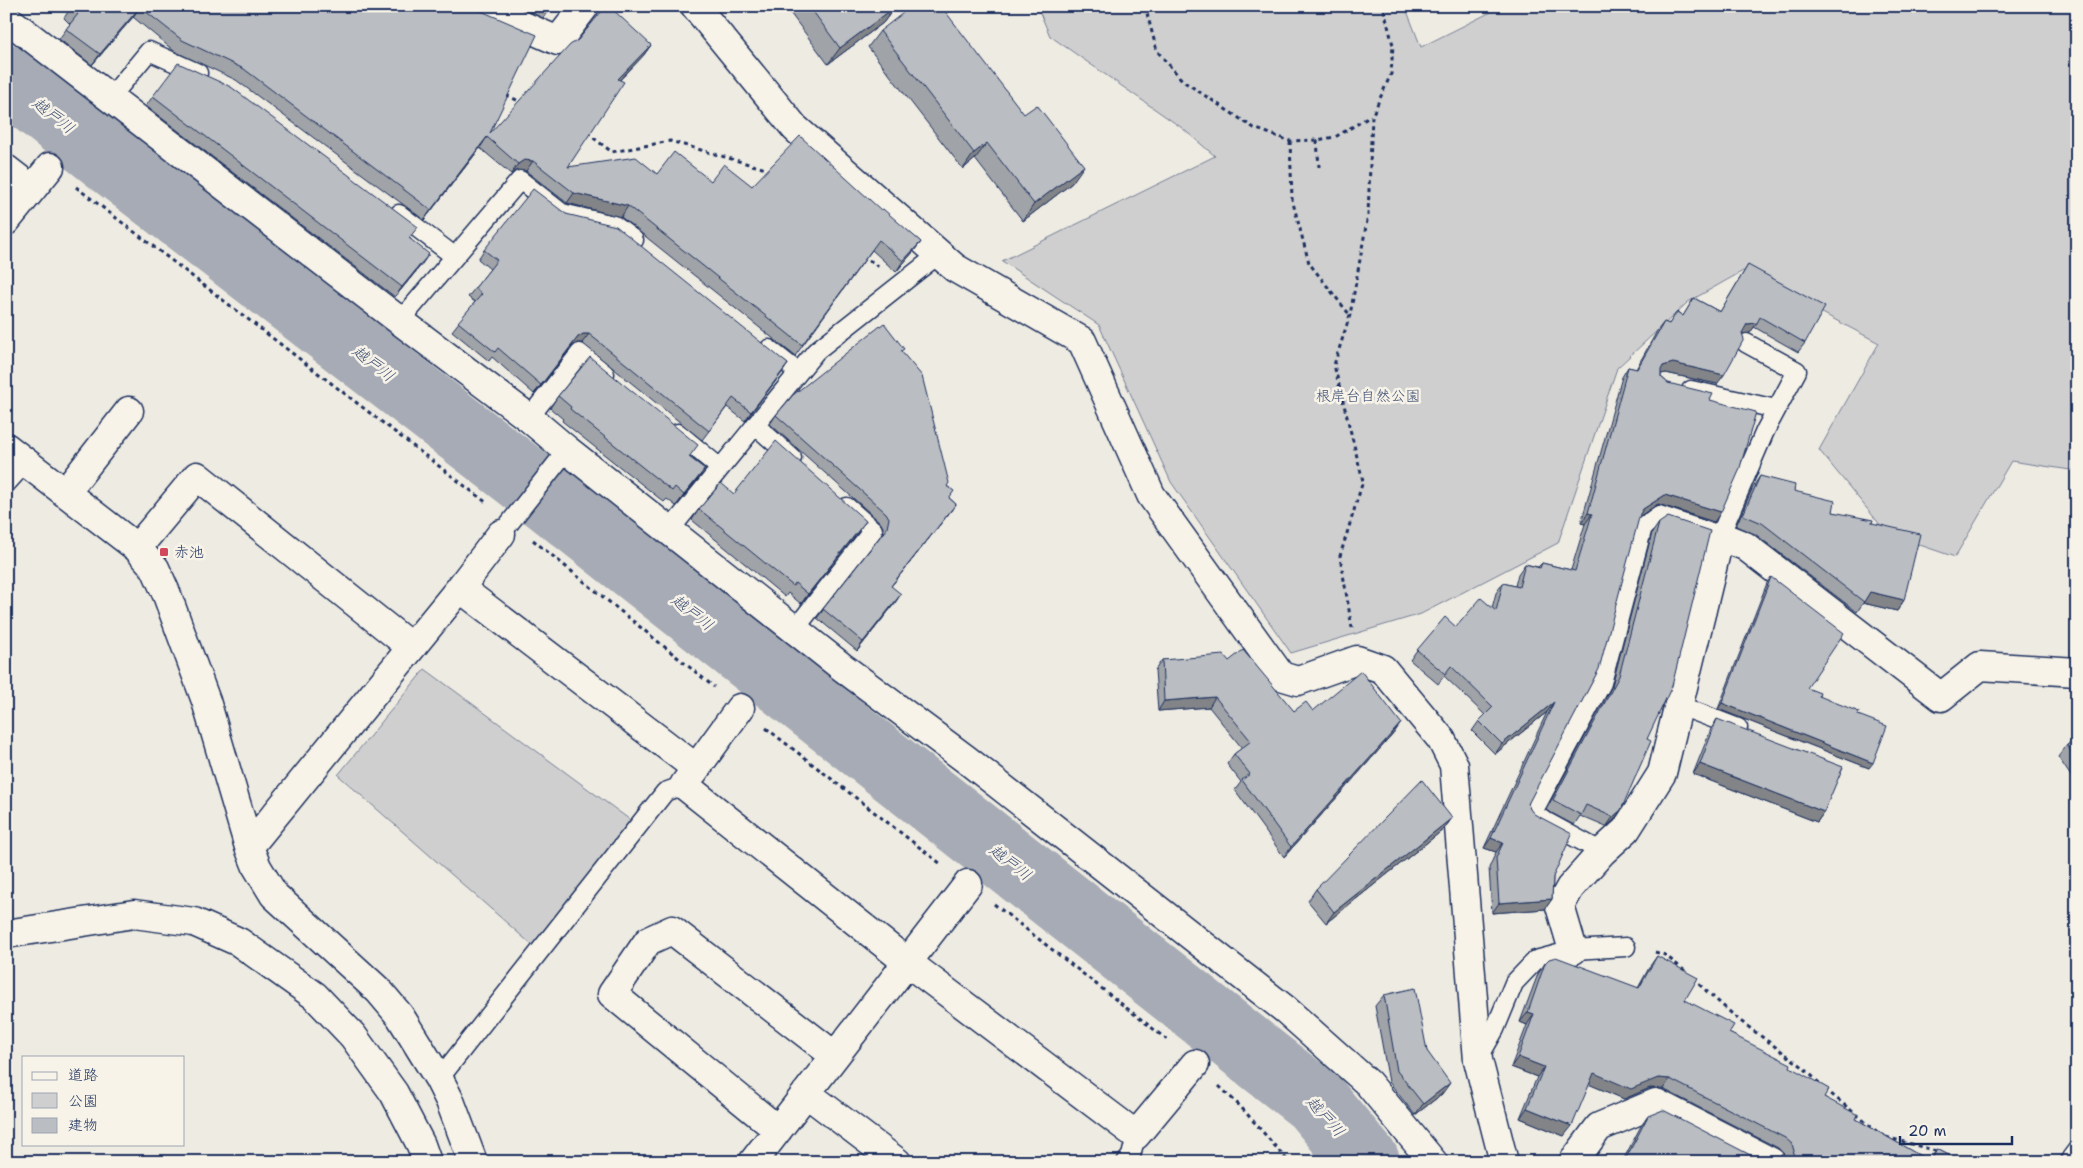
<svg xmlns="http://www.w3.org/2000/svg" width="2083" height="1168" font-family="'Shantell Sans','Klee One',sans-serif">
  <rect width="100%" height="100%" fill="#eeebe2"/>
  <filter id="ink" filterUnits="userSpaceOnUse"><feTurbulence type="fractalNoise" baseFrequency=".02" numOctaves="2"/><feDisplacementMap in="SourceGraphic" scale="10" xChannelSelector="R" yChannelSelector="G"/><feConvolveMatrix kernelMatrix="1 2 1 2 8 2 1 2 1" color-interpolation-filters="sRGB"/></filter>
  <g filter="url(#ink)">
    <!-- green -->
    <path fill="#cfcfcf" stroke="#757f96" d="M 1037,6 L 1405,6 L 1421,47 L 1499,8 L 2077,6 L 2077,471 L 2011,461 L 1955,557 L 1917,544 L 1882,527 L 1819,450 L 1879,343 L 1743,271 L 1688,302 L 1617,368 L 1558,543 L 1421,614 L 1291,653 L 1171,482 L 1099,325 L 1002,261 L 1215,156 L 1182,128 L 1050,36 Z
      M 425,669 L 633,822 L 532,945 L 338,775 Z"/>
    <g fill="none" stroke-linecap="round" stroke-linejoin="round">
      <!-- river -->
      <path stroke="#a6abb5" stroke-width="68" d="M 6,78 L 114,163 L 528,482 L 1315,1101 L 1366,1162"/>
      <defs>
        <path id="service" d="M 110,98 L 149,51 L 198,73
          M 399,214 L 454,256
          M 400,321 L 520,180 L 562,213 L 614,225 L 634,240
          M 769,349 L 798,372
          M 1691,390 L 1776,409
          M 529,418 L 580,353 L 605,374
          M 755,425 L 792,458
          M 678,433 L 720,468
          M 6,484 L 26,462
          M 669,531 L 816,351 L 939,254
          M 501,534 L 567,450
          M 795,629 L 873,530 L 847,507
          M 1678,705 L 1738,728
          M 1602,852 L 1532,814 L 1602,683 L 1643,527 L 1659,515 L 1720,536 L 1765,431 L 1797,371 L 1746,343
          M 1478,1059 L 1495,1029 L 1514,983 L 1536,960 L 1573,950 L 1626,947
          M 439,1079 L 665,792 L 684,785
          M 2071,1158 L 2077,1150
          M 1126,1162 L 1131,1156 L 1136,1135"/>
        <path id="minor" d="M 478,6 L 558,41 L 585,6
          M 695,6 L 795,128 L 955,268 L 1082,341 L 1151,495 L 1281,676 L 1298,681 L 1357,660 L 1383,669 L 1441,739 L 1454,765 L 1478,1060 L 1504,1162
          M 6,18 L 400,321 L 529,418 L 567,450 L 842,667 L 967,760 L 1286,1010 L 1368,1083 L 1433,1162
          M 6,169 L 32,189
          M 6,221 L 50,167
          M 6,447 L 137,548 L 155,568 L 167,595 L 206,701 L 249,847 L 257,867 L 274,895 L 379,991 L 400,1016 L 439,1079 L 450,1101 L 473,1162
          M 65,493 L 129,411
          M 137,548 L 197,476 L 411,647
          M 460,588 L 696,768
          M 740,708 L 684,785 L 907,962 L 1136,1135 L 1195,1064
          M 249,847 L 460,588 L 501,534
          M 1573,950 L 1560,906 L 1570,888 L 1602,852 L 1626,830 L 1662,773 L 1720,536 L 1745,546 L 1941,697 L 1980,666 L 2077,672
          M 806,1093 L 897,1162
          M 778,1130 L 612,994 L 648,941 L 672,930 L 835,1056
          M 753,1162 L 968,884
          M 1573,1162 L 1599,1127 L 1656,1103 L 1771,1162"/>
        <path id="tertiary" d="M 6,934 L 134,914 L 194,922 L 239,942 L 315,996 L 353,1036 L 394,1093 L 421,1145 L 427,1162"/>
      </defs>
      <!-- service casing -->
      <use href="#service" stroke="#1b2f5e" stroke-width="21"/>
      <!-- minor casing -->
      <use href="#minor" stroke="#1b2f5e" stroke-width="31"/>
      <!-- tertiary casing -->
      <use href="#tertiary" stroke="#1b2f5e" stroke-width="31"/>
      <!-- path -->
      <path stroke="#1b2f5e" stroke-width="3" stroke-dasharray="4 4" stroke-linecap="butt" d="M 1145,6 L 1157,51 L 1183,81 L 1254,128 L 1290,141 L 1317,140 L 1335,137 L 1371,116
        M 506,95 L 523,103
        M 587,133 L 612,152 L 670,141 L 766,169 L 768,172
        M 1317,140 L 1319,167
        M 1290,141 L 1292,199 L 1309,263 L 1349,314
        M 76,187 L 487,503
        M 861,258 L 873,262 L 878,267
        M 533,540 L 714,687
        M 1352,628 L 1340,556 L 1363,481 L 1334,365 L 1350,315 L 1368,215 L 1372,116 L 1391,74 L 1393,45 L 1383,6
        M 766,728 L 941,864
        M 994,904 L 1170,1042
        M 1655,952 L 1665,955 L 1685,971
        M 1693,979 L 1739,1020 L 1803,1067 L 1821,1085
        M 1219,1086 L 1240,1106 L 1289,1162
        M 1825,1089 L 1880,1134
        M 1886,1137 L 1940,1152"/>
      <!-- service -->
      <use href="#service" stroke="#f7f3e8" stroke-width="18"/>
      <!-- minor -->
      <use href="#minor" stroke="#f7f3e8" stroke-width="28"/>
      <!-- tertiary -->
      <use href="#tertiary" stroke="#f7f3e8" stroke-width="28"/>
    </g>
    <!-- wall -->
    <path fill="#a0a3a7" stroke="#1b2f5e" d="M 72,6 L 475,6 L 490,133 L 651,45 L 643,56 L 620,80 L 568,167 L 657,174 L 752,186 L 881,210 L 921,242 L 913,252 L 896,272 L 872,250 L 795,356 L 621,217 L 567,203 L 526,171 L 517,170 L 511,174 L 480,148 L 424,220 L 236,80 L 174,51 L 133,17 L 92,65 L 59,39 L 70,24 L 64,18 Z
      M 517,6 L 551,6 L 543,18 Z
      M 785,6 L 895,6 L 895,7 L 883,23 L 828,64 Z
      M 880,31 L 1072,183 L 1023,221 L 975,159 L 963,169 L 868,47 Z
      M 153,96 L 410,238 L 422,264 L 395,297 L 146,106 Z
      M 566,214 L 788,364 L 745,421 L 727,407 L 702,440 L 582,343 L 577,343 L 572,346 L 534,394 L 492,357 L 489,361 L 452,331 L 475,302 L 468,297 L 490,269 L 478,259 L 484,250 Z
      M 1748,265 L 1805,343 L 1798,352 L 1754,327 L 1750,333 L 1743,334 L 1717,384 L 1666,373 L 1661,374 L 1661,377 L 1668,383 L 1710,400 L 1714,522 L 1658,504 L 1639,517 L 1528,804 L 1553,877 L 1552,899 L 1545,909 L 1492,913 L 1489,868 L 1496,852 L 1484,848 L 1547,712 L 1495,754 L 1472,731 L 1479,721 L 1485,715 L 1444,676 L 1438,684 L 1410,660 L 1417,650 L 1492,608 L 1496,593 L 1503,583 L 1515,586 L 1518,574 L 1525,564 L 1538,567 L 1542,563 L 1571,570 L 1585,524 L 1581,523 L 1622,377 L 1628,367 L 1636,369 L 1657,331 L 1664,322 L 1669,324 L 1677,312 L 1683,316 L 1694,298 L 1720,312 L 1742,275 Z
      M 902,352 L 947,486 L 949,498 L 956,504 L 891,586 L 895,603 L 857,651 L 817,618 L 882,535 L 883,527 L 880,522 L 770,424 L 776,415 Z
      M 558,396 L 690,457 L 705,469 L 697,480 L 676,506 L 667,499 L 664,502 L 562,421 L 563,419 L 550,408 Z
      M 1760,476 L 1794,491 L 1833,512 L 1872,523 L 1904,600 L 1897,611 L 1863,603 L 1857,612 L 1755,534 L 1736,526 L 1753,487 Z
      M 734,494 L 858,531 L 801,604 L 788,593 L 785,597 L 692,520 L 699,509 Z
      M 1659,523 L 1647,739 L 1614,820 L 1606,827 L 1580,816 L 1574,825 L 1546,810 L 1612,686 L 1652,533 Z
      M 1771,577 L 1807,688 L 1819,696 L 1869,768 L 1718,709 L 1767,583 Z
      M 1162,660 L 1229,661 L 1294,711 L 1313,711 L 1394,733 L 1284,857 L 1235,790 L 1241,782 L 1227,764 L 1234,754 L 1242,748 L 1209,707 L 1158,711 L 1155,670 Z
      M 1717,719 L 1824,812 L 1817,822 L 1693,774 L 1711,729 Z
      M 2077,739 L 2077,785 L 2058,757 L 2067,745 Z
      M 1452,818 L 1444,829 L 1326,923 L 1308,901 L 1316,889 Z
      M 1657,956 L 1685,1000 L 1729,1033 L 1790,1067 L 1824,1097 L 1856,1119 L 1929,1161 L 1937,1149 L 1962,1162 L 1787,1162 L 1784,1154 L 1778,1148 L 1663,1089 L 1650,1088 L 1624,1099 L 1589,1084 L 1564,1136 L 1520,1118 L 1537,1077 L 1511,1067 L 1527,1025 L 1520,1022 L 1538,974 L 1545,963 L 1638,988 L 1650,966 Z
      M 1384,995 L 1427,1051 L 1442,1094 L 1415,1115 L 1389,1082 L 1375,1006 Z
      M 1648,1116 L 1764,1162 L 1622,1162 L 1641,1126 Z"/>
    <!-- shaded-wall -->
    <path fill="#828488" stroke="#1b2f5e" d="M 140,7 L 133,17 L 92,65 L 100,54 Z
      M 895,7 L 883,23 L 828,64 L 840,48 Z
      M 651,45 L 643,56 L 611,89 L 618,79 Z
      M 487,137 L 480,148 L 424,220 L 431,210 Z
      M 987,143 L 975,159 L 963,169 L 974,153 Z
      M 524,160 L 533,161 L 526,171 L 517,170 L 511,174 L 518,164 Z
      M 1084,166 L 1072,183 L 1023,221 L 1034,204 Z
      M 574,193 L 628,206 L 621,217 L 567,203 Z
      M 921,242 L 913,252 L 896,272 L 903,261 Z
      M 429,254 L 422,264 L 395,297 L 402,287 Z
      M 1757,323 L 1750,333 L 1740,334 L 1747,324 Z
      M 583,334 L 589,334 L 582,343 L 577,343 L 572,346 L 534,394 L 578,337 Z
      M 1673,363 L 1724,375 L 1717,384 L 1666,373 L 1657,375 L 1663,366 Z
      M 788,364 L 782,373 L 745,421 L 751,412 Z
      M 705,469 L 697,480 L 676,506 L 684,495 Z
      M 1665,495 L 1721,512 L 1714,522 L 1658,504 L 1637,518 L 1643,509 Z
      M 956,504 L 950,512 L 885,594 L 891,586 Z
      M 1588,513 L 1592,514 L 1585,524 L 1581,523 Z
      M 866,521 L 858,531 L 801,604 L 808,594 Z
      M 1870,592 L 1904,600 L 1897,611 L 1863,603 Z
      M 901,594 L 895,603 L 857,651 L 863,642 Z
      M 1215,697 L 1209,707 L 1158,711 L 1164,701 Z
      M 1554,702 L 1547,712 L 1495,754 L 1502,744 Z
      M 1722,703 L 1873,763 L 1869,768 L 1718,709 Z
      M 1401,723 L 1394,733 L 1284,857 L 1291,847 Z
      M 1700,764 L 1824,812 L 1817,822 L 1693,774 Z
      M 1621,810 L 1614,820 L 1606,827 L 1613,817 Z
      M 1452,818 L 1444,829 L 1326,923 L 1334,912 Z
      M 1491,838 L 1503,843 L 1496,852 L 1484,848 Z
      M 1552,899 L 1545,909 L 1492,913 L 1499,903 Z
      M 1528,1012 L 1534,1014 L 1527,1025 L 1520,1022 Z
      M 1518,1057 L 1544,1067 L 1537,1077 L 1511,1067 Z
      M 1594,1073 L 1658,1078 L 1670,1079 L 1663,1089 L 1650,1088 L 1624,1099 L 1586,1083 Z
      M 1450,1083 L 1442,1094 L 1415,1115 L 1423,1104 Z
      M 1527,1108 L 1572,1126 L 1564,1136 L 1520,1118 Z"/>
    <!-- building -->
    <path fill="#babdc2" stroke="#1b2f5e" d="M 72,6 L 475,6 L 479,10 L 537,35 L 490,133 L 570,45 L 578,40 L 606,6 L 609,6 L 651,45 L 618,79 L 624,82 L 568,167 L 636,157 L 657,174 L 674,152 L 711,181 L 724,164 L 752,186 L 800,136 L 881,210 L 883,209 L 921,242 L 903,261 L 879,240 L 802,345 L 628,206 L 574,193 L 533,161 L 524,160 L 518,164 L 487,137 L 431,210 L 244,69 L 182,40 L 140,7 L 100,54 L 66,29 L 78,14 L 71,8 Z
      M 809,6 L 895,6 L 895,7 L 840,48 Z
      M 912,6 L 941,6 L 1024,114 L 1037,105 L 1084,166 L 1034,204 L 987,143 L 974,153 L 880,31 Z
      M 178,63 L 231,87 L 418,227 L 409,238 L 429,254 L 402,287 L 153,96 Z
      M 533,189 L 566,214 L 616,226 L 788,364 L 751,412 L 733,398 L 709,431 L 589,334 L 583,334 L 578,337 L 541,385 L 498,348 L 495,352 L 458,322 L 482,294 L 475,288 L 497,260 L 484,250 Z
      M 1748,265 L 1825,307 L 1805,343 L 1760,317 L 1757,323 L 1747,324 L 1742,333 L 1744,339 L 1724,375 L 1673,363 L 1663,366 L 1661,370 L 1661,377 L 1668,383 L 1713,394 L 1710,400 L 1756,412 L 1739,471 L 1721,512 L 1665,495 L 1643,509 L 1640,514 L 1599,669 L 1528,804 L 1530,809 L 1534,814 L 1572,834 L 1553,877 L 1552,899 L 1499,903 L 1496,858 L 1503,843 L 1491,838 L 1554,702 L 1502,744 L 1479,721 L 1493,707 L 1451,666 L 1445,674 L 1417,650 L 1445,617 L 1456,627 L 1481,598 L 1496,611 L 1503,583 L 1519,587 L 1525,564 L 1540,568 L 1542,563 L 1575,571 L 1592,514 L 1588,513 L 1628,367 L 1637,369 L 1664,322 L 1669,324 L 1677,312 L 1683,316 L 1694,298 L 1720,312 Z
      M 884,323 L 904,349 L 901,351 L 922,376 L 949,483 L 947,486 L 954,491 L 949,498 L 956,504 L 891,586 L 901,594 L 863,642 L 823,609 L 887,528 L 889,518 L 886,513 L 776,415 L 793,395 Z
      M 590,357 L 698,445 L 689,457 L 705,469 L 684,495 L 675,487 L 672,491 L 570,409 L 571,407 L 558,396 Z
      M 776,441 L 866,521 L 808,594 L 795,583 L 793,586 L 699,509 L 721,483 L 734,494 Z
      M 1760,476 L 1795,485 L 1794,491 L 1835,501 L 1833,512 L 1873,520 L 1872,523 L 1920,534 L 1904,600 L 1870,592 L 1864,602 L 1762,523 L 1743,515 Z
      M 1668,517 L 1710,531 L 1672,686 L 1647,739 L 1651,741 L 1621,810 L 1613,817 L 1586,805 L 1581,815 L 1553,800 L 1619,676 L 1659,523 Z
      M 1771,577 L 1844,633 L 1807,688 L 1820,693 L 1819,696 L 1859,712 L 1858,715 L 1887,726 L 1873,763 L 1722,703 Z
      M 1243,650 L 1294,711 L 1306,702 L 1313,711 L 1361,671 L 1401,723 L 1291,847 L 1242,780 L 1250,774 L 1234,754 L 1251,741 L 1215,697 L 1164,701 L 1162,660 L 1224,655 L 1229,661 Z
      M 1717,719 L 1843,767 L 1824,812 L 1700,764 Z
      M 2077,739 L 2077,761 L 2067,745 Z
      M 1422,780 L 1452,818 L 1334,912 L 1316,889 Z
      M 1657,956 L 1698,978 L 1685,1000 L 1734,1025 L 1729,1033 L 1791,1064 L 1790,1067 L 1829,1089 L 1824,1097 L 1858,1115 L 1856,1119 L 1931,1162 L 1937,1149 L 1962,1162 L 1790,1162 L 1792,1159 L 1794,1151 L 1792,1144 L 1785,1138 L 1670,1079 L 1658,1078 L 1631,1089 L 1594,1073 L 1572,1126 L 1527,1108 L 1544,1067 L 1518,1057 L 1534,1014 L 1528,1012 L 1545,963 L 1549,959 L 1556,957 L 1639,988 Z
      M 1415,988 L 1427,1051 L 1450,1083 L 1423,1104 L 1397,1071 L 1384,995 Z
      M 1663,1110 L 1764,1162 L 1624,1162 L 1648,1116 Z"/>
  </g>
  <!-- markers -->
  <rect fill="#d1495b" stroke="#f7f3e8" stroke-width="2" x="159" y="547" width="10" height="10" rx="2.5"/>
  <g text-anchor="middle" stroke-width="5" stroke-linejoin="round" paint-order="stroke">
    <!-- park labels -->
    <g font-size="15" fill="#3f4f75" stroke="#f7f3e8">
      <text x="1368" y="401">根岸台自然公園</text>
    </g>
    <!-- poi labels -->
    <g font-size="15" fill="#1b2f5e" stroke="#f7f3e8" text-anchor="start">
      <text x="174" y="557">赤池</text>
    </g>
    <!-- water labels -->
    <g font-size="16" font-style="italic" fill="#455478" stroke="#f7f3e8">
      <text transform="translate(54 115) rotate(38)" y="6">越戸川</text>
      <text transform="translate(374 363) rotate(38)" y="6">越戸川</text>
      <text transform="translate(693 612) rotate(38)" y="6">越戸川</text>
      <text transform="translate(1011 862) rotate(38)" y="6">越戸川</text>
      <text transform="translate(1326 1116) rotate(48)" y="6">越戸川</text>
    </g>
  </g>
  <!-- margin -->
  <rect width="2083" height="1168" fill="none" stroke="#f7f3e8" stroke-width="25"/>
  <rect x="12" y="12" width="2058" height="1143" fill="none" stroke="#1b2f5e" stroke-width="2" filter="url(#ink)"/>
  <!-- legend -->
  <rect x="22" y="1056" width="162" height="90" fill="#f7f3e8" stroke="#9fa5b1"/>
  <rect x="32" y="1072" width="25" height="8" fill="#f7f3e8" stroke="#9fa5b1"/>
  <text x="68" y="1080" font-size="15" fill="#1b2f5e">道路</text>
  <rect x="32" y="1093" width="25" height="15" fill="#cfcfcf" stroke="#9fa5b1"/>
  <text x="68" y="1106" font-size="15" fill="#1b2f5e">公園</text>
  <rect x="32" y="1118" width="25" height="15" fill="#babdc2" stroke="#9fa5b1"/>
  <text x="68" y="1130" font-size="15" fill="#1b2f5e">建物</text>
  <!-- scale -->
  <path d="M1900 1136v8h112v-8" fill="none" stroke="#1b2f5e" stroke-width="2.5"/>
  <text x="1908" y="1136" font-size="15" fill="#1b2f5e" stroke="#f7f3e8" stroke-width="4" paint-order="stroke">20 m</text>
</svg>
